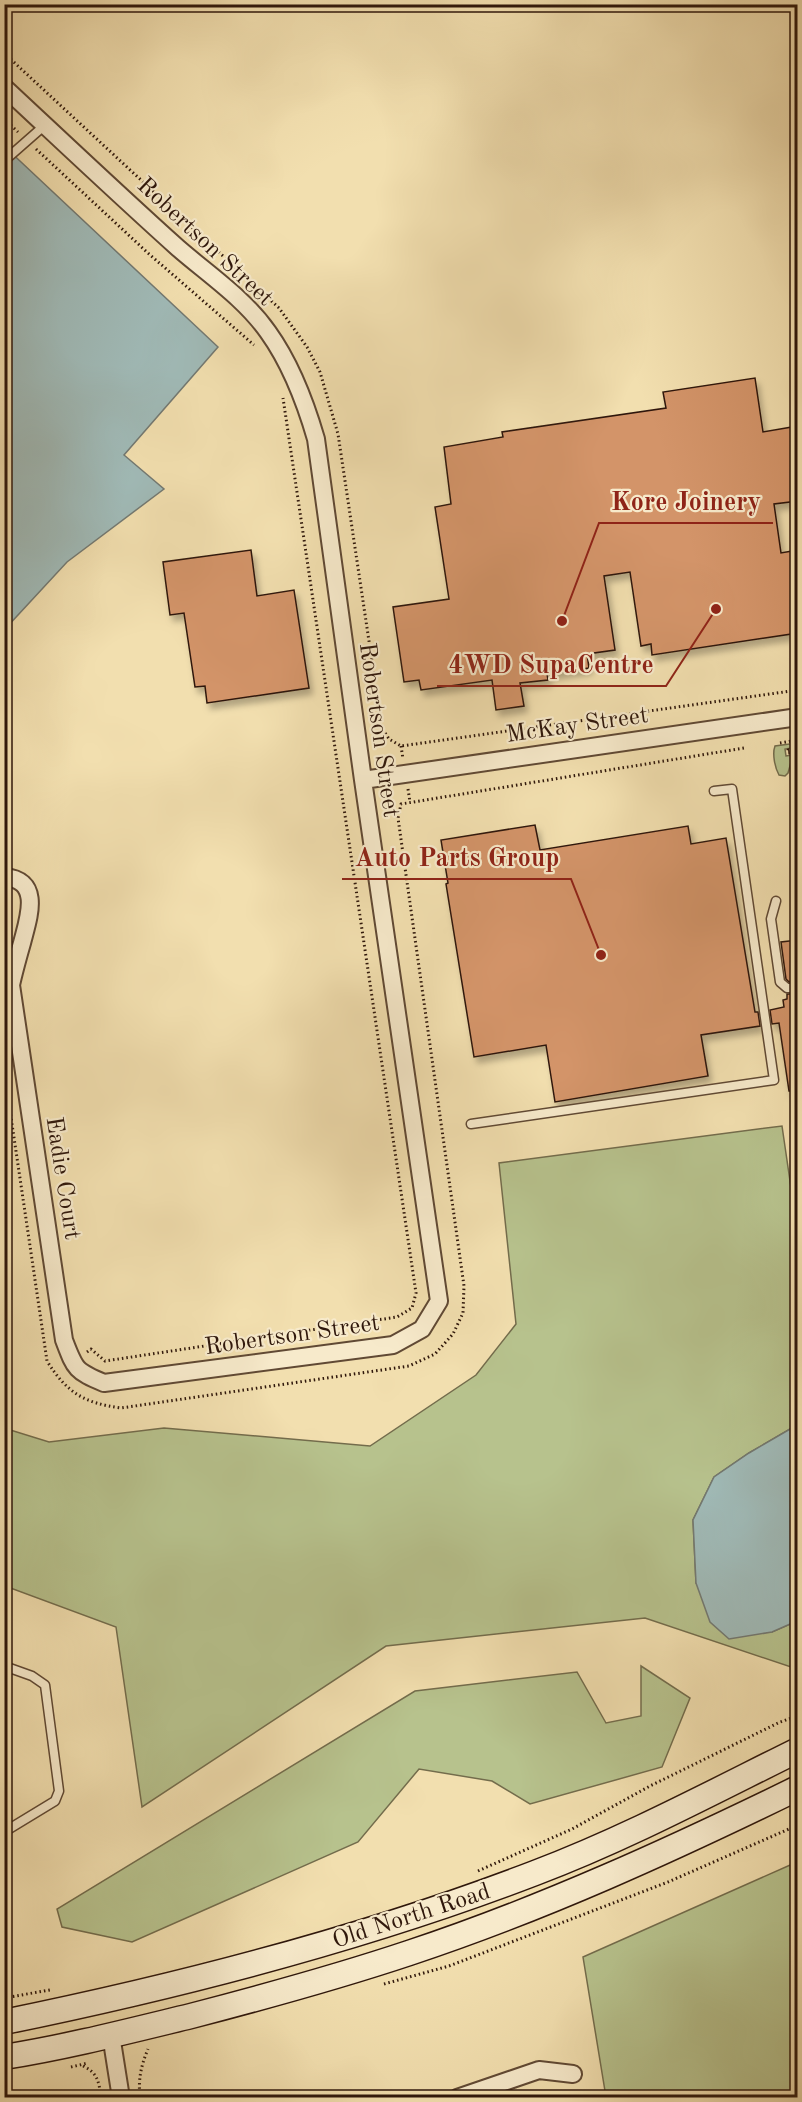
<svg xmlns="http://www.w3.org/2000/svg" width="802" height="2102" font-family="'Old Standard TT',serif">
  <defs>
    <filter id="shadow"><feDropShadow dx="3.5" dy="6" stdDeviation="3" flood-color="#0004"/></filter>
  </defs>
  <rect width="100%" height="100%" fill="#f2dfaf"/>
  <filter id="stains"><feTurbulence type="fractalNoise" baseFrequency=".00333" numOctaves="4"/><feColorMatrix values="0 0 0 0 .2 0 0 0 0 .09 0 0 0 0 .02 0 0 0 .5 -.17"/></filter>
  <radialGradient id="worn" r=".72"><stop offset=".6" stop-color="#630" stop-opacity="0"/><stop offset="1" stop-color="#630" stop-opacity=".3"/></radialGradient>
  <!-- green -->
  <path fill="#b7c28d" stroke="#736c4c" stroke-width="1.5" d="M 797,743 L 797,747 L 785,749 L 786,756 L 793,755 L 788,773 L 785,776 L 779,775 C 775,768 772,754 775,746 Z
    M 782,1126 L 798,1236 L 797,1425 L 749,1453 L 714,1477 L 693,1520 L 696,1583 L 772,1632 L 797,1621 L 797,1669 L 645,1618 L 386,1646 L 142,1807 L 116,1627 L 5,1586 L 4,1428 L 49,1442 L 164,1428 L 370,1446 L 476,1375 L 516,1324 L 499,1163 Z
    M 641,1666 L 690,1698 L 662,1767 L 530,1804 L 492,1781 L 419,1769 L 358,1842 L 132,1942 L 62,1927 L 57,1909 L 415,1691 L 577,1672 L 606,1723 L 641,1716 Z
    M 797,1862 L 797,2097 L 606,2097 L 583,1957 Z"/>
  <!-- water -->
  <path fill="#a0bab7" stroke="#737972" stroke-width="1.5" d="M 4,146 L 218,347 L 124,455 L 164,489 L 67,562 L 5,629 Z
    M 797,1425 L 797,1621 L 772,1632 L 729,1639 L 710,1622 L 696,1583 L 693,1520 L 714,1477 L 749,1453 Z"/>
  <!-- building -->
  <path fill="#d39469" stroke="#2f170b" stroke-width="1.5" filter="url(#shadow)" d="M 755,378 L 763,432 L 798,426 L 798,501 L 774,504 L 781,553 L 798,550 L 798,633 L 652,655 L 651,644 L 641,646 L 630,572 L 604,576 L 615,650 L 587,654 L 589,668 L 547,674 L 548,680 L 520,683 L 524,706 L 496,710 L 492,680 L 421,690 L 419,680 L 404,682 L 393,607 L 449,599 L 435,507 L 451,504 L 444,447 L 503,437 L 502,432 L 666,408 L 663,392 Z
    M 251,550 L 257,596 L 294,590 L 309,688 L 207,703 L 205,686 L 195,687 L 184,613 L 170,615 L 163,562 Z
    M 535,825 L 540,850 L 688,826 L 691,844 L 726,838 L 755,1012 L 758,1012 L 760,1026 L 701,1035 L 708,1076 L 555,1102 L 546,1045 L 474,1057 L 446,884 L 448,883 L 441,840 Z
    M 798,940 L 798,982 L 789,982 L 786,979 L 781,942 Z
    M 787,994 L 798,994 L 798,1091 L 789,1091 L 779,1023 L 772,1024 L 770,1010 L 784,1007 L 783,1000 L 787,999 Z"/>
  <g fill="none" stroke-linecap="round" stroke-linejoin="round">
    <defs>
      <path id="service" d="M 4,161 L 45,125
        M 776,901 L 771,919 L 780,982 L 787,988 L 798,988
        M 471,1124 L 774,1080 L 732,789 L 714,791
        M 4,1666 L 32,1676 L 45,1685 L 59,1791 L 55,1801 L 4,1832"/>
      <path id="minor" d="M 4,87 C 62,141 119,195 178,248 C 209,275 244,298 268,332 C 291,364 305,401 316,439 L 363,780 L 439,1301 L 422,1329 L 393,1345 L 104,1383 C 75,1371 75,1369 64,1340 L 11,985 L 4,974
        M 363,780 L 798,717
        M 4,877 C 43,880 28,919 22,943 C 18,957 14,971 11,985
        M 111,2035 L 121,2098
        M 457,2098 L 539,2070 L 573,2074"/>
      <path id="secondary" d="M 4,2022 C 185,1985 363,1939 535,1873 C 625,1839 711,1793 798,1750
        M 4,2057 C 67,2047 129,2031 191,2016 C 264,1997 337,1977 409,1953 C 542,1909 671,1850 798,1788"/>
    </defs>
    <!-- service casing -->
    <use href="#service" stroke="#604934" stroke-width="11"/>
    <!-- minor casing -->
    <use href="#minor" stroke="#604934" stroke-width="20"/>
    <!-- secondary casing -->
    <use href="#secondary" stroke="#2f170b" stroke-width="27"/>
    <!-- path -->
    <path stroke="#2f170b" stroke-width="3" stroke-dasharray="1.5 3" stroke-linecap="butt" d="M 4,53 L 279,308 L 307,347 L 320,372 L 338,434 L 382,728 L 389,739 L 401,746 L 798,690
      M 4,119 L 18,132
      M 36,149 L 149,254 L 254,345
      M 780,743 L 798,740
      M 401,746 L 403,759
      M 798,748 L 788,750 L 788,753 L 798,752
      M 797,763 L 798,763
      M 408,789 L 410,802
      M 4,1070 L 47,1361 C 67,1393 84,1403 121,1408 L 409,1366 L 435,1354 L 453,1334 L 463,1313 L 464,1286 L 398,818 L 401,804 L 744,748
      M 87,1352 L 91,1349 L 105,1361 L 397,1317 L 412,1308 L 416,1293 L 283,398
      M 478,1871 L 572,1829 L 650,1786 L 780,1722 L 798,1716
      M 384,1984 L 449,1966 L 668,1882 L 798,1825
      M 4,1998 L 50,1990
      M 83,2066 C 98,2073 99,2082 101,2098
      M 71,2067 L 88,2063
      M 140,2098 C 138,2079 141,2066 148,2049"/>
    <!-- service -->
    <use href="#service" stroke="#f7eacb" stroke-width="8"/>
    <!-- minor -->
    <use href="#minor" stroke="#f7eacb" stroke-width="16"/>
    <!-- secondary -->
    <use href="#secondary" stroke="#f7eacb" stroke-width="24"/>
  </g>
  <g text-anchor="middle" stroke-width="4.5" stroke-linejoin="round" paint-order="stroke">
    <!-- street labels -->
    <g font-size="24" fill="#2f170b" stroke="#f7eacb">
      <text transform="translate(206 241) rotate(43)" y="8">Robertson Street</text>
      <text transform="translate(577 724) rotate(-8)" y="8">McKay Street</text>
      <text transform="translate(380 730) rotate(82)" y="8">Robertson Street</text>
      <text transform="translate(64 1178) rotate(81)" y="8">Eadie Court</text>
      <text transform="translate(292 1334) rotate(-8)" y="8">Robertson Street</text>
      <text transform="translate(411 1915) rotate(-18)" y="8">Old North Road</text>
    </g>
  </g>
  <!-- callouts -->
  <path fill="none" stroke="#8f2418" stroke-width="2" d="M562 621L599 523H773M716 609L666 686H437M601 955L571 879H342"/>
  <g fill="#8f2418" stroke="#f7eacb" stroke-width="2">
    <circle cx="562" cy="621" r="6"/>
    <circle cx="716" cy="609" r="6"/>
    <circle cx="601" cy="955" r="6"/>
  </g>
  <g font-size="26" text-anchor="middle" font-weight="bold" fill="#8f2418" stroke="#f7eacb" stroke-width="4.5" stroke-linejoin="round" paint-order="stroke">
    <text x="686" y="510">Kore Joinery</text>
    <text x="551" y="673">4WD SupaCentre</text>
    <text x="457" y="866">Auto Parts Group</text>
  </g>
  <!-- margin -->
  <rect width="802" height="2102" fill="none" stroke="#f2dfaf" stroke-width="24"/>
  <rect x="6" y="6" width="790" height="2090" fill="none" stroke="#2f170b" stroke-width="3"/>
  <rect x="12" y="12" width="778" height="2078" fill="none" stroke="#2f170b" stroke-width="1.5"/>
  <rect width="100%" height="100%" filter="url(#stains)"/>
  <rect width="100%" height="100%" fill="url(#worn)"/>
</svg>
